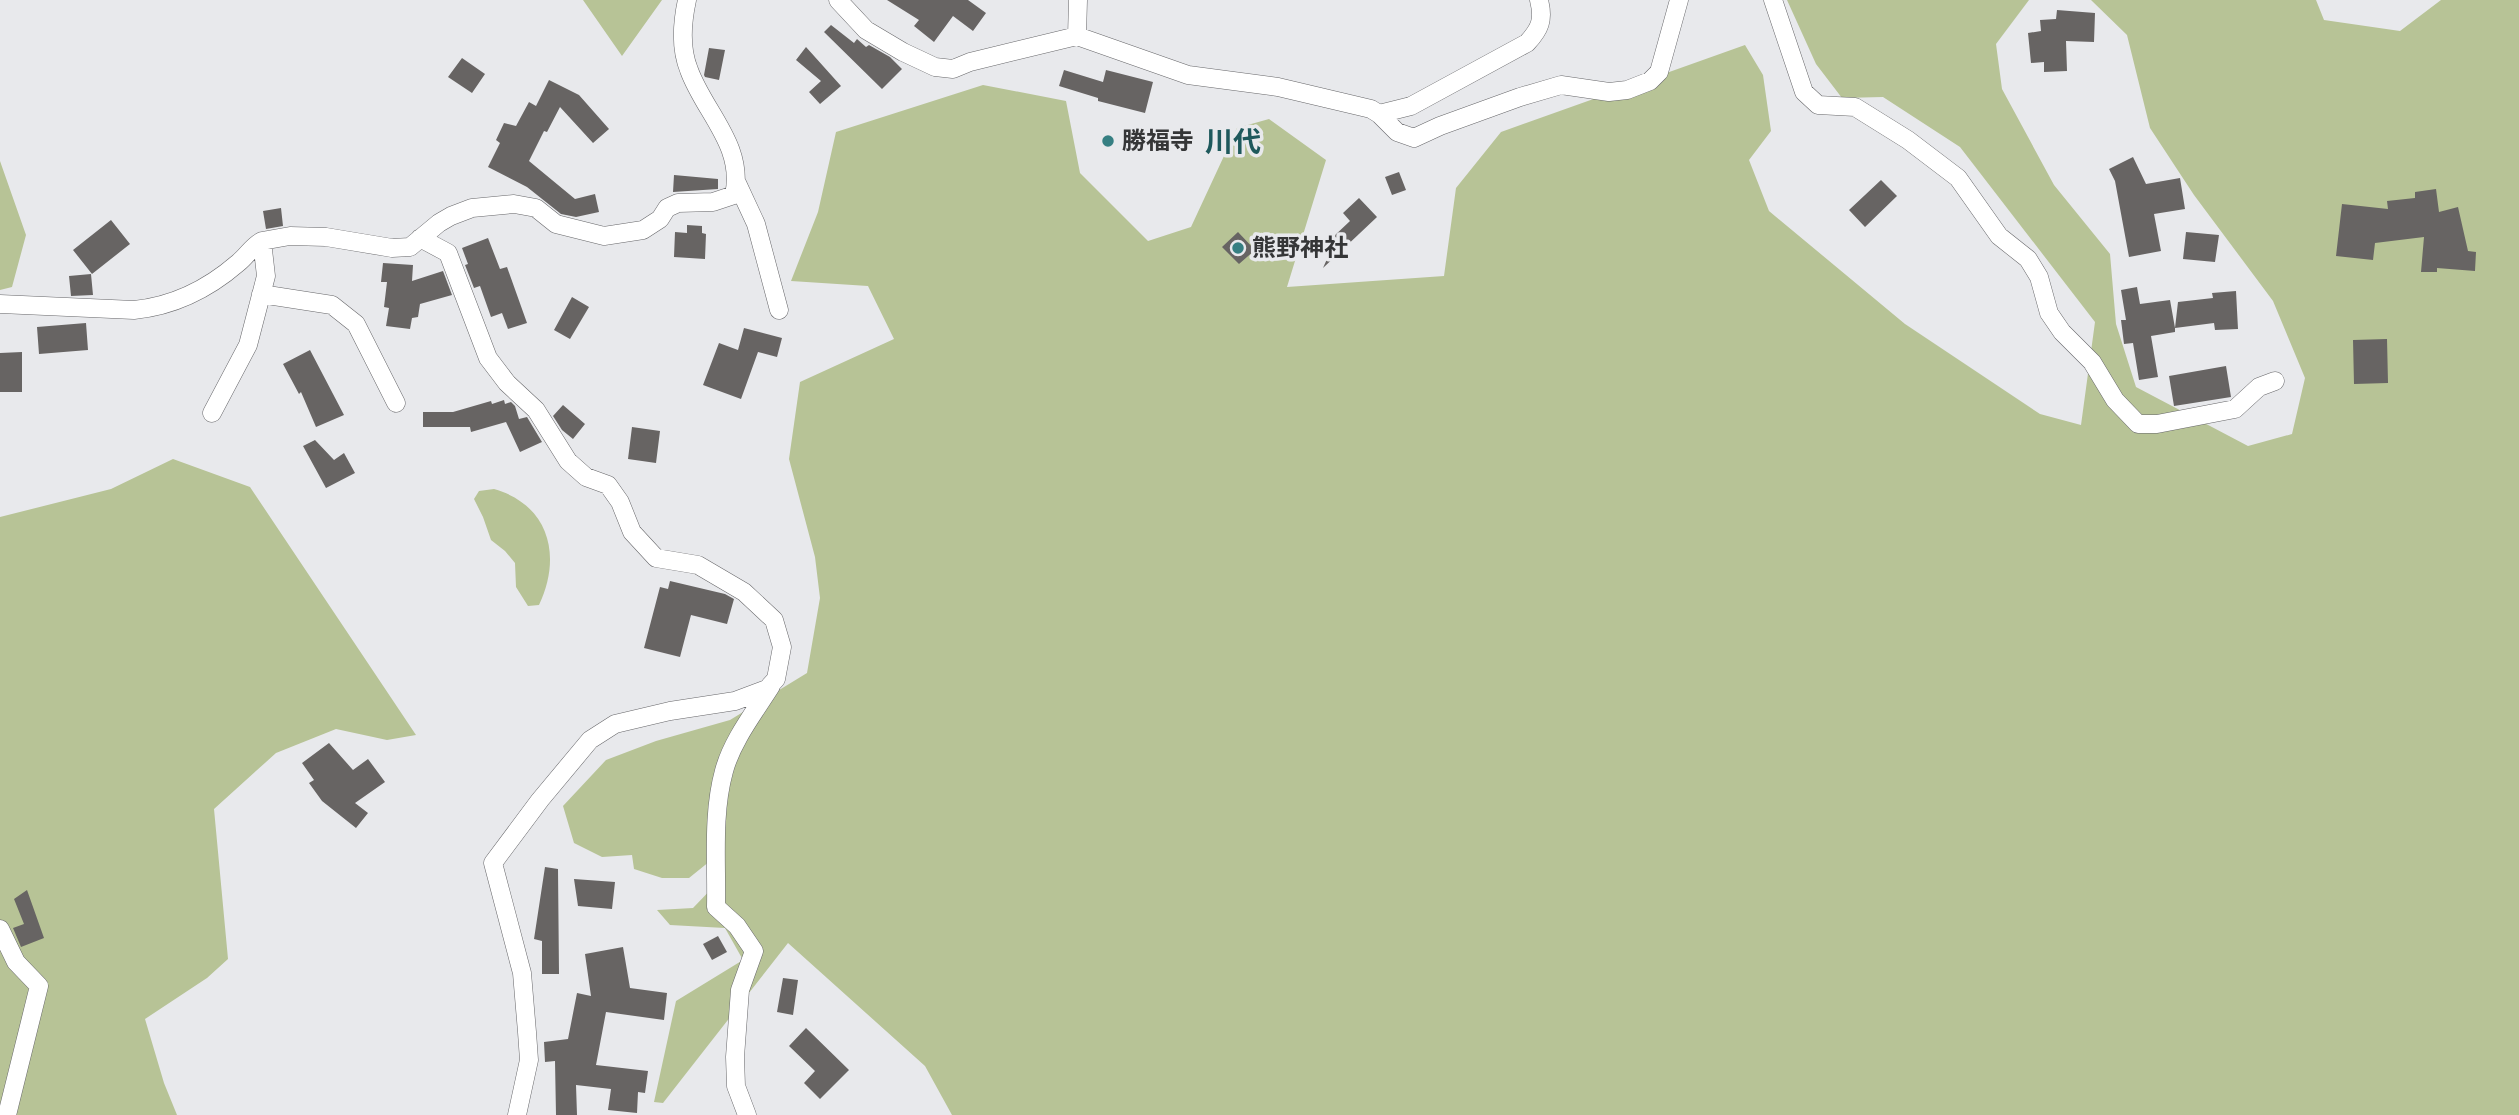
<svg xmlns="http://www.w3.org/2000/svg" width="2519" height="1115" font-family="'DejaVu Sans','Noto Sans JP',sans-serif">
  <rect width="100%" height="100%" fill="#e8e9ec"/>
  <!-- green -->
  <path fill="#b7c396" d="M 583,0 L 662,0 L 622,56 Z
    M 1787,0 L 2029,0 L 1996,44 L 2002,89 L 2054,185 L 2110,254 L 2116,324 L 2136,387 L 2248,446 L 2292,434 L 2305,378 L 2273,301 L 2194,195 L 2150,128 L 2127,35 L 2091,0 L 2316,0 L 2324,20 L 2400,31 L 2441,0 L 2519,0 L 2519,1115 L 952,1115 L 925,1066 L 788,943 L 663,1103 L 654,1102 L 676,1001 L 743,960 L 725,928 L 670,925 L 657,910 L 693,908 L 719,881 L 720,853 L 689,878 L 662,878 L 634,869 L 632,855 L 602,857 L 574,843 L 563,806 L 606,760 L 656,741 L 730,720 L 807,673 L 820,598 L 815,557 L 789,459 L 800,382 L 894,339 L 868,286 L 791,281 L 818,212 L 836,132 L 983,85 L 1066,101 L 1080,173 L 1148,241 L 1191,227 L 1237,128 L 1269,119 L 1326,160 L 1287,287 L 1444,276 L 1456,188 L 1501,132 L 1745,45 L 1763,75 L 1771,131 L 1749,160 L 1769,211 L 1905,324 L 2040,414 L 2081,425 L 2095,322 L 1960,147 L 1883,97 L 1842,98 L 1816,64 Z
    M 0,161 L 26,235 L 12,287 L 0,290 Z
    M 173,459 L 250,487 L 416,735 L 387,740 L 336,729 L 276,753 L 214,809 L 228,959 L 207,978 L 145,1019 L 164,1083 L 177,1115 L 0,1115 L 0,517 L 111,489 Z
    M 494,489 C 550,505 562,557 539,605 L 528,606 L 516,587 L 515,563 L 505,551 L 491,540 L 483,517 L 474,499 L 479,491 Z"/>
  <!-- building -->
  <path fill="#676463" d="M 887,0 L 968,0 L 986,13 L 973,31 L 953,16 L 934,42 L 914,26 L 919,20 Z
    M 2057,10 L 2095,13 L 2094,42 L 2066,41 L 2067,71 L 2044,72 L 2044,62 L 2031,63 L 2028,33 L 2041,31 L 2040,20 L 2056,19 Z
    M 831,25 L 854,43 L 857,39 L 866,47 L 869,45 L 890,57 L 902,69 L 882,89 L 824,32 Z
    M 806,47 L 841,86 L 820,104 L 809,92 L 821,81 L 796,60 Z
    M 709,48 L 725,50 L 719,80 L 705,77 L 704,75 Z
    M 462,58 L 485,74 L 472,93 L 448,77 Z
    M 1064,70 L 1103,82 L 1106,70 L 1153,82 L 1145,113 L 1098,101 L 1098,98 L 1059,86 Z
    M 549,80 L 579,95 L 609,129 L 593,143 L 560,107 L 547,132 L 544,131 L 529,161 L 575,199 L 595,194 L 599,212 L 576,217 L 561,214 L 527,187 L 488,167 L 500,143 L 496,140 L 504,123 L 516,126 L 529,102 L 536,106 Z
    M 2133,157 L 2146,184 L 2180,178 L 2185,209 L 2154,214 L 2161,251 L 2129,257 L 2115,181 L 2109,169 Z
    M 1399,172 L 1406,190 L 1392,195 L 1385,177 Z
    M 674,175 L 718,179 L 718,189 L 673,192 Z
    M 1881,180 L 1897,196 L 1865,227 L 1849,210 Z
    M 2436,189 L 2439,212 L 2458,207 L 2468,251 L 2476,252 L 2475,271 L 2437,268 L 2437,272 L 2421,272 L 2424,237 L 2375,243 L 2373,260 L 2336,256 L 2342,204 L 2388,209 L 2387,201 L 2415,198 L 2415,192 Z
    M 1359,198 L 1377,217 L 1323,268 L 1335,241 L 1332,238 L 1350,221 L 1343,213 Z
    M 281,208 L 283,226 L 266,229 L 263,211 Z
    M 111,220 L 130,244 L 92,274 L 73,250 Z
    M 687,225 L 702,226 L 702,233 L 706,234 L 705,259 L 674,257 L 675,232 L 687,233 Z
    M 1238,232 L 1255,250 L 1239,264 L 1222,247 Z
    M 2186,232 L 2219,235 L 2215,262 L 2183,259 Z
    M 488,238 L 500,269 L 507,267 L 527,323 L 508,329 L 502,313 L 491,317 L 480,286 L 474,288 L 465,265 L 468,264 L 462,248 Z
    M 383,263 L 413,265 L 412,281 L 443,271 L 452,295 L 420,304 L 418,317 L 412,318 L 410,329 L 386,326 L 389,308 L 384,307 L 387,282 L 381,282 Z
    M 91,274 L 93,295 L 71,296 L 69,276 Z
    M 2137,287 L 2140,304 L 2170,300 L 2175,328 L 2178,302 L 2213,298 L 2212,293 L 2236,291 L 2238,329 L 2215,330 L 2214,323 L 2175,328 L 2175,332 L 2151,336 L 2158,377 L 2139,380 L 2133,343 L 2124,344 L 2121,320 L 2126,320 L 2121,290 Z
    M 572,297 L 589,307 L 570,339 L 554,330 Z
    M 86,323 L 88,350 L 39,354 L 37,327 Z
    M 744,328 L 782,338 L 777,357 L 758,352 L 741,399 L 703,385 L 719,343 L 738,350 Z
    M 2387,339 L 2388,383 L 2354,384 L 2353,340 Z
    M 310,350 L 344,415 L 316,427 L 301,392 L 299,394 L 283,364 Z
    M 22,352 L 22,392 L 0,392 L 0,353 Z
    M 2226,366 L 2231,397 L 2174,406 L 2169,376 Z
    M 504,400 L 505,404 L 511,402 L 515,406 L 519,419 L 527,417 L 542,442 L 520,452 L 506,422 L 471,432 L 470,427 L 423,427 L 423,412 L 453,412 L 491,401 L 492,404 Z
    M 563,405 L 585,424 L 573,439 L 562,430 L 553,416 Z
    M 632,427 L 660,431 L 656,463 L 628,459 Z
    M 315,440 L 334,460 L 344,453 L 355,473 L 326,488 L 303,446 Z
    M 670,581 L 725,594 L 734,599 L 727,624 L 691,615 L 680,657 L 644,648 L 660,587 L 668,589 Z
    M 329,743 L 353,770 L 368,759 L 385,782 L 355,803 L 368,813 L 356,828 L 322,801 L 309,783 L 314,780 L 302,763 Z
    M 545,867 L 558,869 L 559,974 L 542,974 L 542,941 L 534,939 Z
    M 574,879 L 615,882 L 612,909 L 578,906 Z
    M 27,890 L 44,938 L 21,947 L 13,928 L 24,924 L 14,899 Z
    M 718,936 L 727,952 L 712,960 L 703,944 Z
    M 623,947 L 630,988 L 667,993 L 664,1020 L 606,1012 L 596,1065 L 648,1071 L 645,1093 L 638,1092 L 637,1113 L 608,1110 L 611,1089 L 576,1085 L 577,1115 L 556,1115 L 555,1061 L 545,1062 L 544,1042 L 568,1039 L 577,993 L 591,996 L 585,954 Z
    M 783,978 L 798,980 L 793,1015 L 777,1012 Z
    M 806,1028 L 849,1070 L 820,1099 L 804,1083 L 815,1071 L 789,1046 Z"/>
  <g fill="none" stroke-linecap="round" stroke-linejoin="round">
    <defs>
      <path id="minor" d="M 838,0 L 866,30 L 903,52 L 935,67 L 953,69 L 970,62 L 1077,36 L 1188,75 L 1278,87 L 1371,109 L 1379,114 L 1397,132 L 1414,138 L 1440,126 L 1520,97 L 1561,85 L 1609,92 L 1627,90 L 1650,81 L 1659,72 L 1679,0
        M 1773,0 L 1804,92 L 1818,105 L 1855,107 L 1908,140 L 1958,178 L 1999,236 L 2028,259 L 2039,277 L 2049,313 L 2062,332 L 2092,362 L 2115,400 L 2138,424 L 2157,424 L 2235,409 L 2259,387 L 2275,381
        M 1077,36 L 1078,0
        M 1379,114 L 1411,106 L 1527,43 C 1540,29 1544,20 1539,0
        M 737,183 L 756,224 L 779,310
        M 420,238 L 448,253 L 488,358 L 507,383 L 536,410 L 568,461 L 586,477 L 608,485 L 620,502 L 632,532 L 656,558 L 698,565 L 744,592 L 774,620 L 782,647 L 776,679 L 767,689 L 735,701 L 670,711 L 615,724 L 590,740 L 540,800 L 493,863 L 522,973 L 527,1032 L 529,1060 L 517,1115
        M 261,294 L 332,305 L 356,324 L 396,403
        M 0,304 L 134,310 C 174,306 208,289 238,263 C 247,256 252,246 262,241
        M 212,413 L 248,345 L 266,276 L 262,241 L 290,236 L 326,237 L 392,248 L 410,247 L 439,223 L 451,216 L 472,208 L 514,204 L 536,208 L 556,224 L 604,236 L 643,230 L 660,219 L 667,208 L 678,203 L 713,202 L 734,195 C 745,146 704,112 689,70 C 680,48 682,23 687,0
        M 0,929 L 16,962 L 39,986 L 7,1115
        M 747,1115 L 736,1086 L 735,1057 L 740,990 L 754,951 L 737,926 L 716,907 C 717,863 712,814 724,771 C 732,741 754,713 771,686"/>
    </defs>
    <!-- minor casing -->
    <use href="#minor" stroke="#67676a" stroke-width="19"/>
    <!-- minor -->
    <use href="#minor" stroke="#fff" stroke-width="18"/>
  </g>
  <!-- markers -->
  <g fill="#367f82" stroke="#e8e9ec" stroke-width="2.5">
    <circle cx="1108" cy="141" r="7"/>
    <circle cx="1238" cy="248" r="7"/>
  </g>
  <g text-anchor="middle" stroke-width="7" stroke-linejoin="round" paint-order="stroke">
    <!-- poi labels -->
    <g font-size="24" font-weight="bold" fill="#353637" stroke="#e8e9ec" text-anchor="start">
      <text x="1122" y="149">勝福寺</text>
      <text x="1252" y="256">熊野神社</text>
    </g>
    <!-- quarter labels -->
    <g font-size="28" font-weight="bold" fill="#1e595c" stroke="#e8e9ec">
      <text x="1233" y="151">川代</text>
    </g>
  </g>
</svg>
